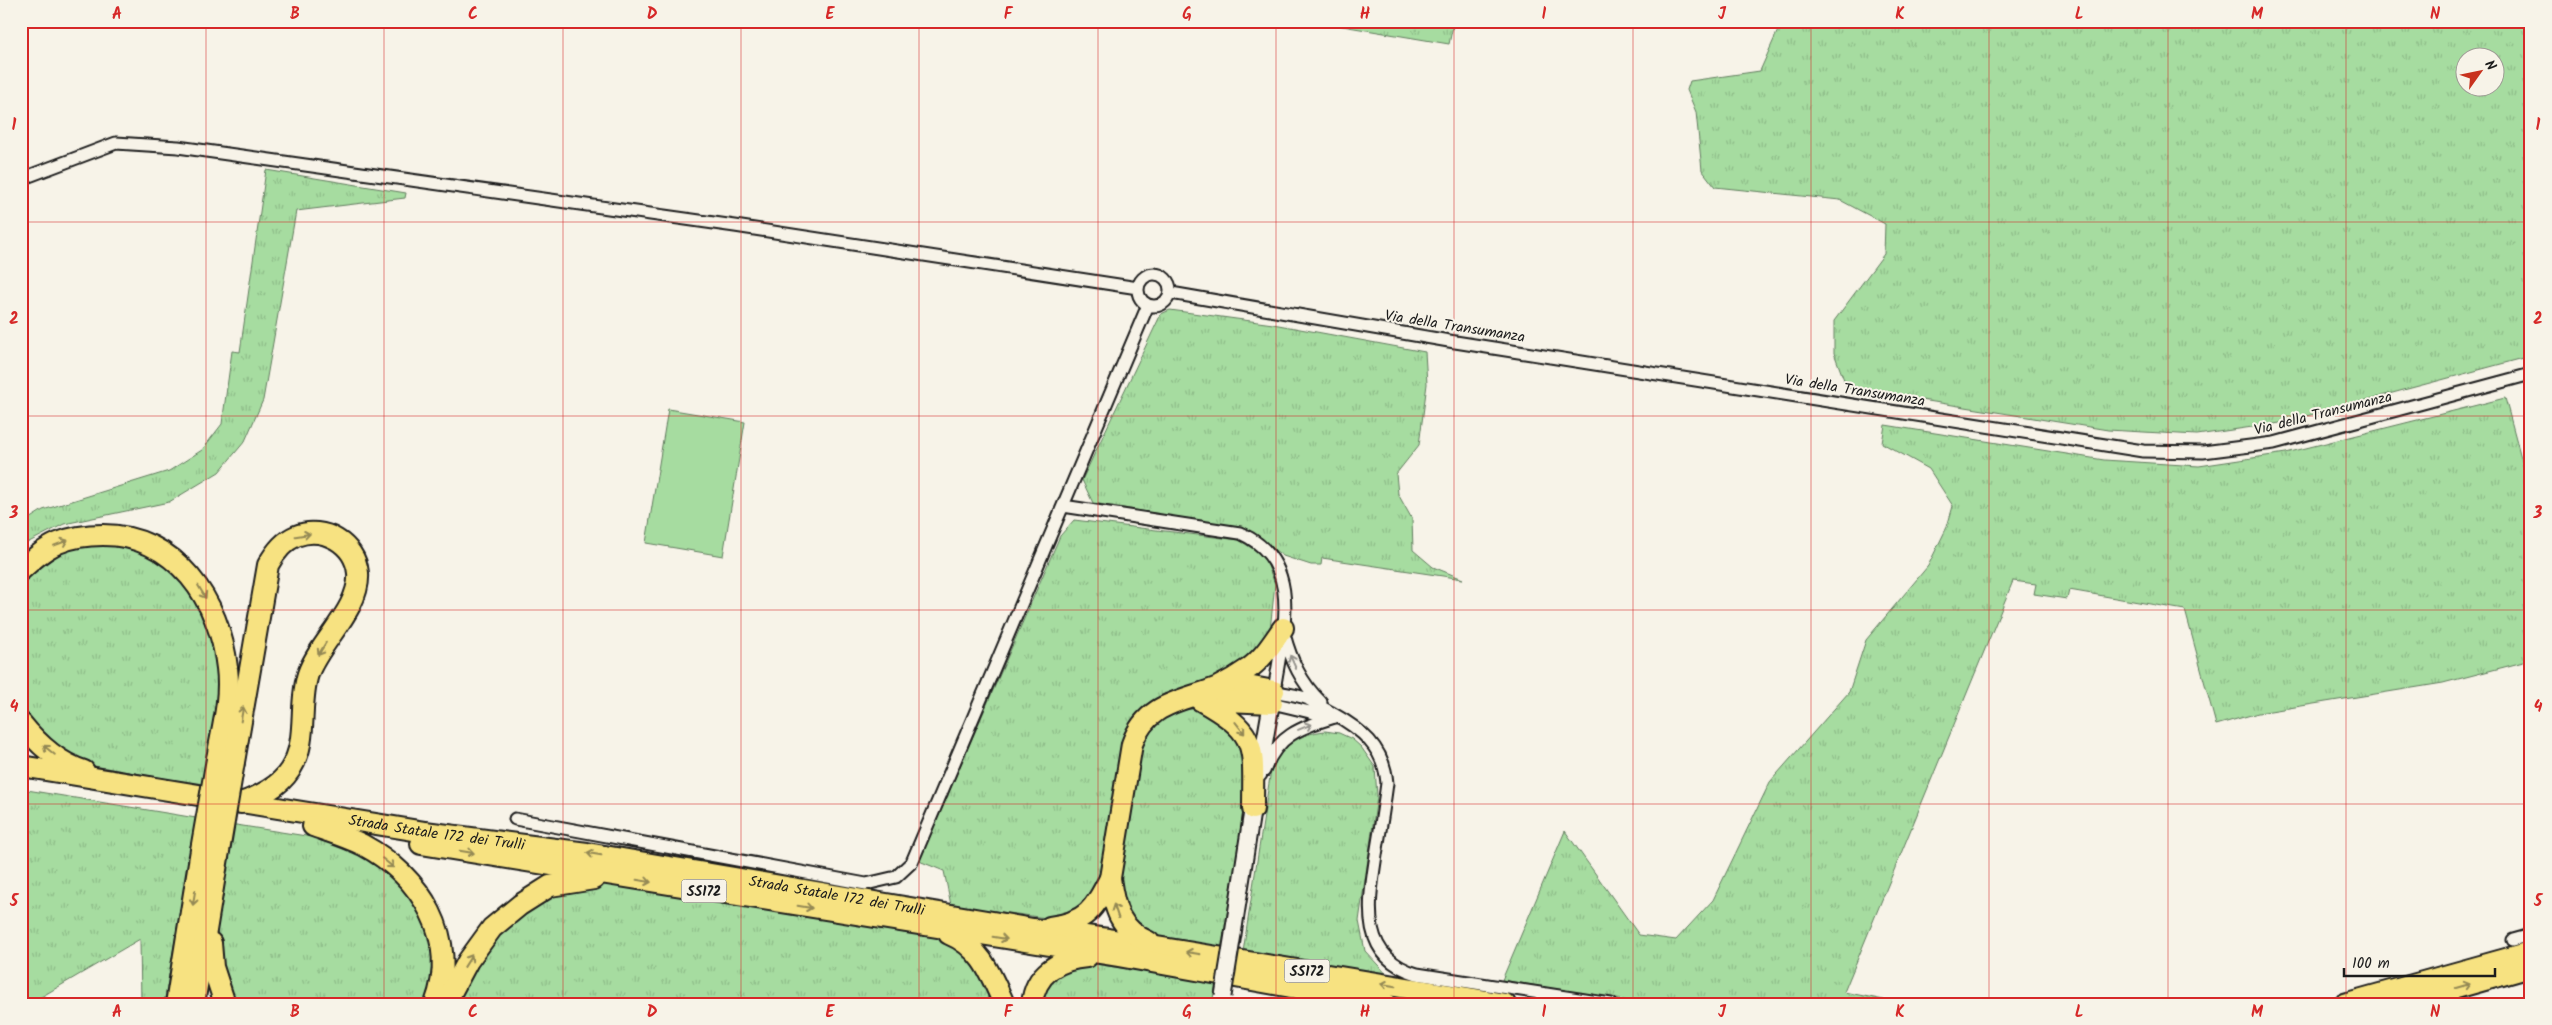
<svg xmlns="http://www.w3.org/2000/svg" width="2552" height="1025" font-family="Kalam,sans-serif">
  <defs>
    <pattern id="grass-tufts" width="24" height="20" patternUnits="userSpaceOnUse" patternTransform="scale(1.25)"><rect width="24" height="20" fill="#a6dca0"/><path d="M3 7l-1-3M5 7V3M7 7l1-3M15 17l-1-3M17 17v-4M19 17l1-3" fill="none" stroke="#8ebc89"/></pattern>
  </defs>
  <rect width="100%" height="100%" fill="#f7f3e8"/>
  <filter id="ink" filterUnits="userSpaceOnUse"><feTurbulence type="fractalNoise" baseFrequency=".02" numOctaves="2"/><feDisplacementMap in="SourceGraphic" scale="10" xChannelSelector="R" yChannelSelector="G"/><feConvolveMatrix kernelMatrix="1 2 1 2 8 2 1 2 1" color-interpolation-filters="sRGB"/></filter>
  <g filter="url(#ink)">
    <!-- grass -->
    <path fill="url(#grass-tufts)" stroke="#617c5e" fill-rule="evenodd" d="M 1313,21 L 1454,21 L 1449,44 Z
      M 1784,21 L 2531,21 L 2531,356 L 2280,423 L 2197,435 L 2108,430 L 1847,388 L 1834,353 L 1834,321 L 1884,254 L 1885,224 L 1840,200 L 1715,187 L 1702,170 L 1696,112 L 1687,90 L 1690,81 L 1760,71 L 1779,28 ZM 2464,58 L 2494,58 L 2494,88 L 2464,88 Z
      M 266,170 L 406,193 L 405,198 L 296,211 L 263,400 L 245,441 L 219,472 L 169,502 L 64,524 L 27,543 L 21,549 L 21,524 L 43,510 L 169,471 L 202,450 L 222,424 L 232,351 L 240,352 Z
      M 1170,310 L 1273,324 L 1425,352 L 1427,384 L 1419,445 L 1396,474 L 1398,494 L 1412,519 L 1413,550 L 1433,567 L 1463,579 L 1322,558 L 1321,565 L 1311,565 L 1283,556 L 1245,528 L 1093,503 L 1082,480 L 1161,314 Z
      M 2505,398 L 2531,495 L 2531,660 L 2443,683 L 2258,713 L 2216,725 L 2185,610 L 2069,590 L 2067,599 L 2034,594 L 2036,584 L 2013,581 L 1844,992 L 1884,1000 L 1884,1004 L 1647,1004 L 1502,980 L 1565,831 L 1639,935 L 1676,940 L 1713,900 L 1770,782 L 1849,692 L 1866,640 L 1928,566 L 1947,527 L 1953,506 L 1929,469 L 1882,443 L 1885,425 L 2104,460 L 2199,466 L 2286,453 Z
      M 1074,520 L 1239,540 L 1264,556 L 1275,584 L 1270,630 L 1253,658 L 1216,679 L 1155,700 L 1128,725 L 1102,878 L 1079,912 L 1053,919 L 951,905 L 944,871 L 919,861 L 1060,536 Z
      M 97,540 L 153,551 L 202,600 L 219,660 L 218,696 L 202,785 L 83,764 L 65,755 L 21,717 L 21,576 L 49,554 Z
      M 1189,709 L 1199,710 L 1237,729 L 1250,777 L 1221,950 L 1151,935 L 1139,928 L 1123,905 L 1121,877 L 1143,740 C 1155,721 1167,713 1189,709 Z
      M 1325,731 L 1339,733 L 1352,739 L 1361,747 L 1375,767 L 1377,797 L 1359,921 L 1365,951 L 1391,979 L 1243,952 L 1271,770 C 1282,746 1298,734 1325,731 Z
      M 21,789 L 196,818 L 164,1004 L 141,1004 L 140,939 L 29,1004 L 21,1004 Z
      M 230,824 L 338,841 L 368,854 L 419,901 L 438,959 L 428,1004 L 231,1004 L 217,954 L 216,930 Z
      M 601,882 L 950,940 L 970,952 L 989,991 L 986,1004 L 450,1004 L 492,932 L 559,887 Z
      M 1088,963 L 1216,982 L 1212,1004 L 1037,1004 L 1047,978 Z"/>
    <!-- garden -->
    <path fill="#a6dca0" stroke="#617c5e" d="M 668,409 L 745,422 L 723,556 L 646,543 Z"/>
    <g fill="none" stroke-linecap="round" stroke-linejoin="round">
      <defs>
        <path id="minor" d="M 21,179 L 116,143 L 178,147 L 735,226 L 1138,288
          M1138 290a16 16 0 1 1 32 0a16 16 0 1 1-32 0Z
          M 1171,293 L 1449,341 L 2143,451 L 2203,452 L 2274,443 L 2531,374
          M 1063,506 L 1240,533 C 1306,562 1282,635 1274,691 C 1285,694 1298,695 1308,699 C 1316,703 1324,709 1332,713 C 1361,729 1384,747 1387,783 C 1384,807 1380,831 1376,855 C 1369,902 1358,957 1417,974 L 1611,1004
          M 1284,634 C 1291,660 1301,683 1321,702
          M 1272,703 L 1331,717
          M 1264,771 C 1278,734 1300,728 1335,717
          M 515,819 L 866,884 L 896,877 L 912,862 L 1148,305
          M 2513,940 L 2531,935"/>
        <path id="tertiary" d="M 1259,774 L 1273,694
          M 1233,934 L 1254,799"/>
        <g id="trunk">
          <path d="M 21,570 C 32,560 44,549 58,543 C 72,537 88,535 103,535 C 176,535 220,601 227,668 C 231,699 222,729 217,759"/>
          <path d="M 1222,686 L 1242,685 L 1274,691"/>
          <path d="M 1200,700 C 1260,734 1253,745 1253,809"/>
          <path d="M 1203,700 L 1272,703"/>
          <path d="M 21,723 C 37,743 59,763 84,771"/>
          <path d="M 234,762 L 268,565 C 274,554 284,541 296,536 C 324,525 355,544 358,573 C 361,608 319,642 308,674 C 298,705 309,741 290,770 C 279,787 260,796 241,803"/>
          <path id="s1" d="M 21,766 L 425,832 L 587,853 L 1033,929 L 1108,939 L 1505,1004"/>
          <path d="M 313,826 C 330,832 347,837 363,845 C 421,876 460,939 435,1004"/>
          <path d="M 421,844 L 1118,956 L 1387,1004"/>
          <path d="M 1050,927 C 1087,922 1094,909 1110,878"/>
          <path d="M 949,934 C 981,947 991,975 1004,1004"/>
          <path d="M 1149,942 C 1119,929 1114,908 1110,878 L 1132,744 C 1147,702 1181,702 1218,687 C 1228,682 1238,676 1248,669 C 1263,659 1273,642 1283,628"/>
          <path d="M 211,943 L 213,967 L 225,1004"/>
          <path d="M 176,1004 L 201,850"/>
          <path d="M 194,1004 L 219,851"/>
          <path d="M 445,1004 L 468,961 L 492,928 L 520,905 L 550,886 L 594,879"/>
          <path d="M 1032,1004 C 1035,973 1059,959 1087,957"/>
          <path d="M 2344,1004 L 2531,952"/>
          <path d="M 2400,1004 L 2531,967"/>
        </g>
      </defs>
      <!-- minor casing -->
      <use href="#minor" stroke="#1c1c1c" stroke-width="15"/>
      <!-- tertiary casing -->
      <use href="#tertiary" stroke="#1c1c1c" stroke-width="19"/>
      <!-- trunk casing -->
      <use href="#trunk" stroke="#1c1c1c" stroke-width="24"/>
      <!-- minor -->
      <use href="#minor" stroke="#f7f3e8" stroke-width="11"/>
      <!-- tertiary -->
      <use href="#tertiary" stroke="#f7f3e8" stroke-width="15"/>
      <!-- trunk -->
      <use href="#trunk" stroke="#f7e281" stroke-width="20"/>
      <defs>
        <path id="tertiary-bridge" d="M 1223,996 L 1233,934"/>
        <path id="trunk-bridge" d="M 201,850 L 217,759
          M 219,851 L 234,762"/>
      </defs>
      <!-- tertiary-bridge casing -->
      <use href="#tertiary-bridge" stroke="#1c1c1c" stroke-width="19" stroke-linecap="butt"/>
      <!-- trunk-bridge casing -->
      <use href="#trunk-bridge" stroke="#1c1c1c" stroke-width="24" stroke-linecap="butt"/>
      <!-- tertiary-bridge -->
      <use href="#tertiary-bridge" stroke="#f7f3e8" stroke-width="15"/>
      <!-- trunk-bridge -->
      <use href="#trunk-bridge" stroke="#f7e281" stroke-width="20"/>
    </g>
    <!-- one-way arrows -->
    <defs><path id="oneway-shaft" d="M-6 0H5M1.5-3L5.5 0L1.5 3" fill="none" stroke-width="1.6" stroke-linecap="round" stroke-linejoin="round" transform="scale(1.25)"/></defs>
    <g stroke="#948954">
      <use href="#oneway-shaft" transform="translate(303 535) rotate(-9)"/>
      <use href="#oneway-shaft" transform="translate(61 543) rotate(-21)"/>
      <use href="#oneway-shaft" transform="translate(202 592) rotate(59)"/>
      <use href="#oneway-shaft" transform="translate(322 649) rotate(121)"/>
      <use href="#oneway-shaft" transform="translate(242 714) rotate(-80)"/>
      <use href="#oneway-shaft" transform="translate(1240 728) rotate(52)"/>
      <use href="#oneway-shaft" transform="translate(49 750) rotate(-141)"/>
      <use href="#oneway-shaft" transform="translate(467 852) rotate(9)"/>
      <use href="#oneway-shaft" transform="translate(594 854) rotate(-170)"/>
      <use href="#oneway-shaft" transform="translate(388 863) rotate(39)"/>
      <use href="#oneway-shaft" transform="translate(644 881) rotate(9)"/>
      <use href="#oneway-shaft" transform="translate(194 898) rotate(99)"/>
      <use href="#oneway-shaft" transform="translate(805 907) rotate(9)"/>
      <use href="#oneway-shaft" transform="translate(1116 911) rotate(-109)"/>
      <use href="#oneway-shaft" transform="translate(1000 938) rotate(9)"/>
      <use href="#oneway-shaft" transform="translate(1193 953) rotate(-171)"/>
      <use href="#oneway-shaft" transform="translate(468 961) rotate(-58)"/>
      <use href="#oneway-shaft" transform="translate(1388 985) rotate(-171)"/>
      <use href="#oneway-shaft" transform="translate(2463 986) rotate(-16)"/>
    </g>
    <g stroke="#94928c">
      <use href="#oneway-shaft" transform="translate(1293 662) rotate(-114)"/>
      <use href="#oneway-shaft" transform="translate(1305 727) rotate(-22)"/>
    </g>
  </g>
  <!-- grid -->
  <path fill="none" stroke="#d62828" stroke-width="1" stroke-opacity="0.55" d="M 206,21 L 206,1004M 384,21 L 384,1004M 563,21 L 563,1004M 741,21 L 741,1004M 919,21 L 919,1004M 1098,21 L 1098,1004M 1276,21 L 1276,1004M 1454,21 L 1454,1004M 1633,21 L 1633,1004M 1811,21 L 1811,1004M 1989,21 L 1989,1004M 2168,21 L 2168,1004M 2346,21 L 2346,1004M 21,222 L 2531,222M 21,416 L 2531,416M 21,610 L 2531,610M 21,804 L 2531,804"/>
  <g text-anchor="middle" stroke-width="4" stroke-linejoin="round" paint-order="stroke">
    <!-- shield labels -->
    <g fill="#f7f3e8" stroke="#5e5c59" stroke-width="1">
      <rect x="681.5" y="879.5" width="45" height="23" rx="4"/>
      <rect x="1284.5" y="959.5" width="45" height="23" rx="4"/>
    </g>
    <g font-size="14" font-weight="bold" fill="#1c1c1c">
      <text x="704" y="896">SS172</text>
      <text x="1307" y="976">SS172</text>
    </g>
    <!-- street labels -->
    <g font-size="15" fill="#1c1c1c" stroke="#f7f3e8">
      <text transform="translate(1455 326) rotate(9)" y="5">Via della Transumanza</text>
      <text transform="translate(1855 390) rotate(9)" y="5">Via della Transumanza</text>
      <text transform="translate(2323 413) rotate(-14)" y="5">Via della Transumanza</text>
      <text dy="5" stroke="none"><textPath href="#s1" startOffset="421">Strada Statale 172 dei Trulli</textPath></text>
      <text dy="5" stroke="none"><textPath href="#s1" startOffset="826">Strada Statale 172 dei Trulli</textPath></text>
    </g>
  </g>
  <!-- margin -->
  <rect width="2552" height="1025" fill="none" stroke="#f7f3e8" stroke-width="55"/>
  <!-- north arrow -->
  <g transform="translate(2480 72) rotate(57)"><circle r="24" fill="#f7f3e8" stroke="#9f9d96"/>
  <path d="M0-4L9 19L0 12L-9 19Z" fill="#c8321e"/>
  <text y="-8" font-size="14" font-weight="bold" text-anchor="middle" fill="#1c1c1c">N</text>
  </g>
  <!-- scale -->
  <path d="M2344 968v8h151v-8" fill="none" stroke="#1c1c1c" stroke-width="2.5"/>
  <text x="2352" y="968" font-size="15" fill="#1c1c1c" stroke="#f7f3e8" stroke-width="4" paint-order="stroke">100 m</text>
  <rect x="28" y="28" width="2496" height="970" fill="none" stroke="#d62828" stroke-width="2"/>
  <g font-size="16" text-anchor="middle" font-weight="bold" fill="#d62828">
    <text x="117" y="19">A</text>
    <text x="295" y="19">B</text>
    <text x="473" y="19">C</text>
    <text x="652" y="19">D</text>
    <text x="830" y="19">E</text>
    <text x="1008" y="19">F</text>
    <text x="1187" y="19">G</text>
    <text x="1365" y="19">H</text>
    <text x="1544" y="19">I</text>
    <text x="1722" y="19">J</text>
    <text x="1900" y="19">K</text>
    <text x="2079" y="19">L</text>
    <text x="2257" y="19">M</text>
    <text x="2435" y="19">N</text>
    <text x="14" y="130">1</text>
    <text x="2538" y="130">1</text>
    <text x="14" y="324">2</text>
    <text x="2538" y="324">2</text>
    <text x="14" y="518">3</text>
    <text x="2538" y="518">3</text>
    <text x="14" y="712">4</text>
    <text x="2538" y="712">4</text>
    <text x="14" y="906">5</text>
    <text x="2538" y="906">5</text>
    <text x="117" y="1017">A</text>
    <text x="295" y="1017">B</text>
    <text x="473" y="1017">C</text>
    <text x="652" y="1017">D</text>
    <text x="830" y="1017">E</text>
    <text x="1008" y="1017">F</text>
    <text x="1187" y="1017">G</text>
    <text x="1365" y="1017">H</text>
    <text x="1544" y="1017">I</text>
    <text x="1722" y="1017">J</text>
    <text x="1900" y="1017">K</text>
    <text x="2079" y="1017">L</text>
    <text x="2257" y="1017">M</text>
    <text x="2435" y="1017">N</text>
  </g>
</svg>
